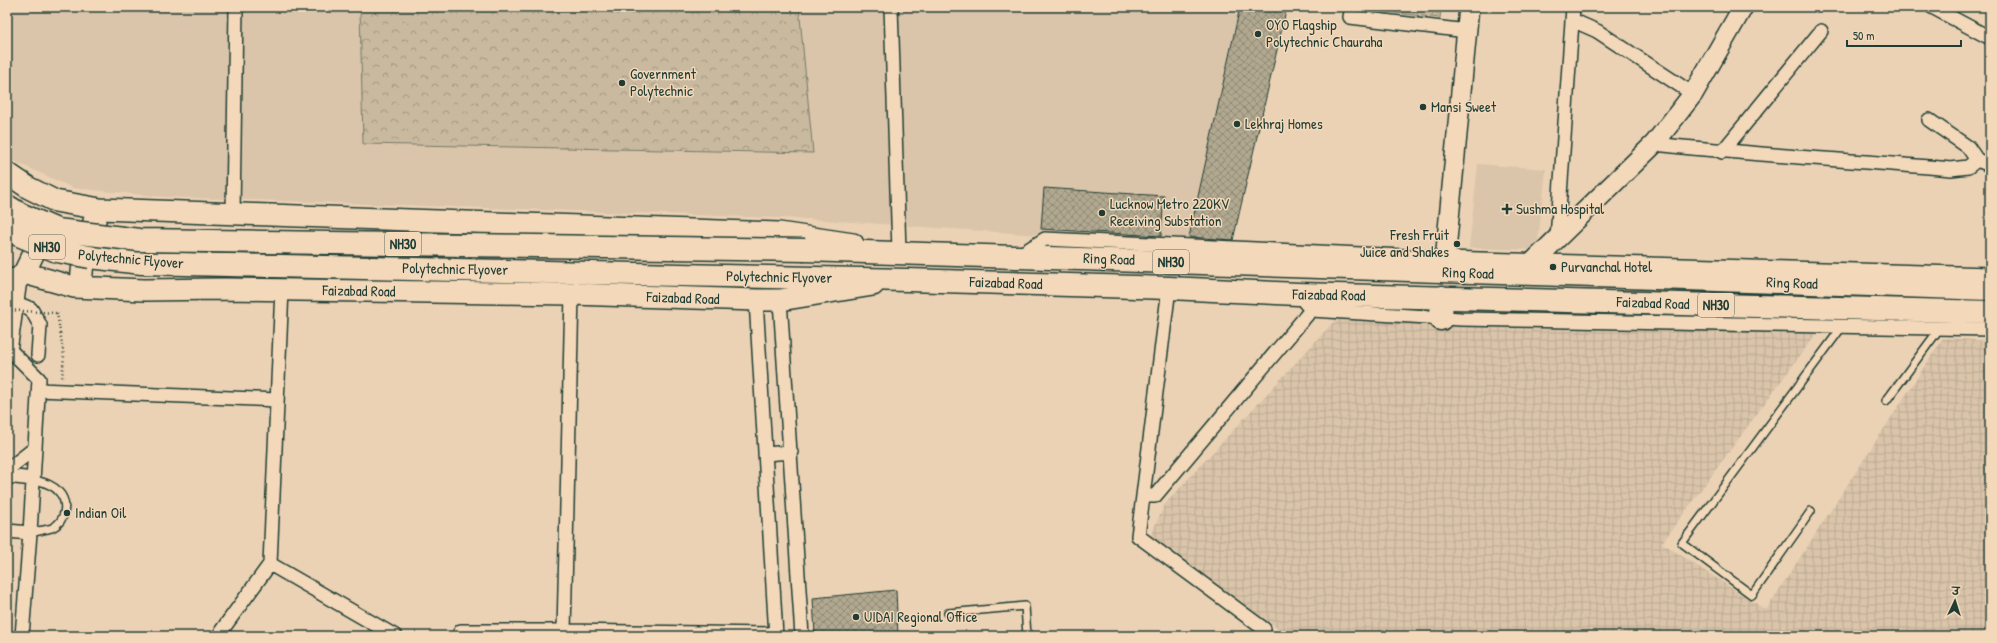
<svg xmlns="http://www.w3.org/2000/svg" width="1997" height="643" font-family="'Patrick Hand','Playpen Sans Deva',sans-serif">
  <defs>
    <pattern id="industrial-grid" width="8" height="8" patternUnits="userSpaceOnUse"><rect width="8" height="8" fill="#dac5aa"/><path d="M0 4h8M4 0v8" fill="none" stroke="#bbaa93"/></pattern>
    <pattern id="forest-crowns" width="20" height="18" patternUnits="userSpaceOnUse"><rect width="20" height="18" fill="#c9b99f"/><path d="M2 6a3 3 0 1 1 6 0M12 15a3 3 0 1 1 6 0" fill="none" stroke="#a39882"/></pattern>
    <pattern id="building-cross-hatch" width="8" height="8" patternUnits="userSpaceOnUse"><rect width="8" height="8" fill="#b2a890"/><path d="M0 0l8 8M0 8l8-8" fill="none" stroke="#908a76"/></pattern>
  </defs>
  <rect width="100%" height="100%" fill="#ebd2b5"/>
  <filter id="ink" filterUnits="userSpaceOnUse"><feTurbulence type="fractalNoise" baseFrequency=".025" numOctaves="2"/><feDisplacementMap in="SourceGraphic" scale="8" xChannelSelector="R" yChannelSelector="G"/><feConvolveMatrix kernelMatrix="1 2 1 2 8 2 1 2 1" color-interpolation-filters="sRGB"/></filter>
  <g filter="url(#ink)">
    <!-- built -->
    <path fill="#dac5aa" d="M 7,7 L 1253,7 L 1202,246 L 808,219 L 165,197 L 73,188 L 7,158 Z
      M 1478,164 L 1546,169 L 1537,250 L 1469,248 Z"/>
    <!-- industrial -->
    <path fill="url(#industrial-grid)" d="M 1338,317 L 1818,331 L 1662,543 L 1766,610 L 1943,338 L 1990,341 L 1990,636 L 1872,636 L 1868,634 L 1867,636 L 1288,636 L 1150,537 L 1165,504 Z"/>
    <!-- forest -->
    <path fill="url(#forest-crowns)" stroke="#747b6a" d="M 360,7 L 799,7 L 813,153 L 363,144 Z
      M 1362,7 L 1441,7 L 1440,18 L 1362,9 Z"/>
    <!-- building -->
    <path fill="url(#building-cross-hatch)" stroke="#1f3d34" d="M 1240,7 L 1265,7 L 1286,11 L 1233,240 L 1189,237 Z
      M 1044,188 L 1164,196 L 1161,236 L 1041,229 Z
      M 896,590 L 898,636 L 815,636 L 813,598 Z"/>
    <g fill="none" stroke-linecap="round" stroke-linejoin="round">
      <defs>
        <path id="lane" d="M 1886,401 L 1940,328
          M 1811,511 L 1752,595 L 1682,543 L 1842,327
          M 30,533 C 37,531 45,530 52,528 C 66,521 69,502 58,491 C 52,484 42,482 33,479
          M 948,613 L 1025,606 L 1027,636"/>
        <path id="street" d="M 891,7 L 899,251
          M 1352,7 L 1350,17 L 1467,31
          M 1932,7 L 1990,38
          M 1572,20 L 1597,31 L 1693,94
          M 1929,120 L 1968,147 L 1977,160 L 1990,165
          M 1654,144 C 1753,155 1852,160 1951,169 L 1968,167 L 1977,160
          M 1722,152 L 1821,31
          M 233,213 L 236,7
          M 1557,239 L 1573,7
          M 1018,256 L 1045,239 L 1446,258 L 1990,274
          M 1169,288 L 1138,536 L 1264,629
          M 572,294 L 564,631 L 776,634
          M 1298,294 L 1311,310 L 1461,319 L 1990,329
          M 756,300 L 776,636
          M 780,300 L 802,636
          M 14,302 L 31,309 L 40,325 L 38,355
          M 7,347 L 39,379 L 30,533
          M 39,390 L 277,400
          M 765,454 L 791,452
          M 7,470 L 35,448
          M 7,476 L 33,479
          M 1143,496 L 1155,496 L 1311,310
          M 7,531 L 30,533 L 22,636
          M 270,564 L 395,636
          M 221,636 L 222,630 L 270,564 L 282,289
          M 458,636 L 461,631 L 564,631 L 561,636"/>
        <path id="secondary" d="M 1535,260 L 1654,144 L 1693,94 L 1743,7
          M 1444,272 L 1469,7
          M 7,351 L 17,280"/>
        <path id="primary" d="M 7,173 L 29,188 L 55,201 L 100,209 L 779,233 L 853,244
          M 24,273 L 74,287 L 144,290 L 223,289 L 572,294 L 756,300 L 780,300 L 873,285
          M 7,279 L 17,280 L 24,273 L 46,228
          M 81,287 C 82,260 87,233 100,209"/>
        <path id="highway" d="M 805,250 L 1990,289
          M 90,257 L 142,263 L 908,280 L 1169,288 L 1298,294 L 1990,312
          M 1441,319 L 1442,297"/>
      </defs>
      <!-- lane casing -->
      <use href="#lane" stroke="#1f3d34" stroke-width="10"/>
      <!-- street casing -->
      <use href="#street" stroke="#1f3d34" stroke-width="16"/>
      <!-- secondary casing -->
      <use href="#secondary" stroke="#1f3d34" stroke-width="22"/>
      <!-- primary casing -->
      <use href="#primary" stroke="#1f3d34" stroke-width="24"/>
      <!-- highway casing -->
      <use href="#highway" stroke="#1f3d34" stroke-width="25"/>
      <!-- path -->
      <path stroke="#1f3d34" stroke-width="2.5" stroke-dasharray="1 3" stroke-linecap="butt" d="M 57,313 L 64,356 L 62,378"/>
      <!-- lane -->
      <use href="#lane" stroke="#f3d8ba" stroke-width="7"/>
      <!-- street -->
      <use href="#street" stroke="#f3d8ba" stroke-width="13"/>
      <!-- secondary -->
      <use href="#secondary" stroke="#f3d8ba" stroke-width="19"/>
      <!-- primary -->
      <use href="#primary" stroke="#f3d8ba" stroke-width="21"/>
      <!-- highway -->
      <use href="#highway" stroke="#f3d8ba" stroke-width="22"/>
      <defs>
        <path id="highway-bridge" d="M 7,206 L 20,214 L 57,230 L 139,240 L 805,250
          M 7,230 L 57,251 L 90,257"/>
      </defs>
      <!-- highway-bridge casing -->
      <use href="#highway-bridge" stroke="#1f3d34" stroke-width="25" stroke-linecap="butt"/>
      <!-- path-bridge -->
      <path stroke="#1f3d34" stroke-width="2.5" stroke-dasharray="1 3" stroke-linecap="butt" d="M 7,310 L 57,313"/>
      <!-- highway-bridge -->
      <use href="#highway-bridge" stroke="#f3d8ba" stroke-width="22"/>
    </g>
  </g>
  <!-- markers -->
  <g fill="#1f3d34" stroke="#f3d8ba" stroke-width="1.5">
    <circle cx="1258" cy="34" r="4"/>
    <circle cx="622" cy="83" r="4"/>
    <circle cx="1423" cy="107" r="4"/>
    <circle cx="1237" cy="124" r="4"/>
    <path d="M1505 203h4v4h4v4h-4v4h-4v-4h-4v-4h4z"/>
    <circle cx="1102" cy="213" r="4"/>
    <circle cx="1457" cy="244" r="4"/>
    <circle cx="1553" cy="267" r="4"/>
    <circle cx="67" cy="513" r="4"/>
    <circle cx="856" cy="617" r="4"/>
  </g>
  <g text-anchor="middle" stroke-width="3" stroke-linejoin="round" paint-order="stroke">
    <!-- shield labels -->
    <g fill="#f3d8ba" stroke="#5f6c5c" stroke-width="1">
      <rect x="385" y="232" width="36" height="24" rx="3"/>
      <rect x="29" y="235" width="36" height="24" rx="3"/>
      <rect x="1153" y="250" width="36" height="24" rx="3"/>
      <rect x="1698" y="293" width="36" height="24" rx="3"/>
    </g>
    <g font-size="14" font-weight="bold" fill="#1f3d34">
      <text x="403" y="249">NH30</text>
      <text x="47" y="252">NH30</text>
      <text x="1171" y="267">NH30</text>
      <text x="1716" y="310">NH30</text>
    </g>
    <!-- poi labels -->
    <g font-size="15" fill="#1f3d34" stroke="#f3d8ba" text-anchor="start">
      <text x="1266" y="30">OYO Flagship<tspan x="1266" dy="17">Polytechnic Chauraha</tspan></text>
      <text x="630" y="79">Government<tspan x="630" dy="17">Polytechnic</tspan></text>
      <text x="1431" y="112">Mansi Sweet</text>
      <text x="1245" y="129">Lekhraj Homes</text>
      <text x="1110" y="209">Lucknow Metro 220KV<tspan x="1110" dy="17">Receiving Substation</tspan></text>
      <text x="1516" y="214">Sushma Hospital</text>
      <text x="1449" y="240" text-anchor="end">Fresh Fruit<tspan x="1449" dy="17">Juice and Shakes</tspan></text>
      <text x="1561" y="272">Purvanchal Hotel</text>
      <text x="75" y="518">Indian Oil</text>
      <text x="864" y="622">UIDAI Regional Office</text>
    </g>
    <!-- street labels -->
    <g font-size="15" fill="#1f3d34" stroke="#f3d8ba">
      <text transform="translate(131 259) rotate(5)" y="5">Polytechnic Flyover</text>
      <text transform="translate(1109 259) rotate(2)" y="5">Ring Road</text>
      <text transform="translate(455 269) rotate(1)" y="5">Polytechnic Flyover</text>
      <text transform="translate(1468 273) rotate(2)" y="5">Ring Road</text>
      <text transform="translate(779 277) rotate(1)" y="5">Polytechnic Flyover</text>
      <text transform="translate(1006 283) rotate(2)" y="5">Faizabad Road</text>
      <text transform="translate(1792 283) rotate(2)" y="5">Ring Road</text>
      <text transform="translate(359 291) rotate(1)" y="5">Faizabad Road</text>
      <text transform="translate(1329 295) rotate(1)" y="5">Faizabad Road</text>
      <text transform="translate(683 298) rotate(2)" y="5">Faizabad Road</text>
      <text transform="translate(1653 303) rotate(2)" y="5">Faizabad Road</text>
    </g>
  </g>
  <!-- margin -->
  <rect width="1997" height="643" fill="none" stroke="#f3d8ba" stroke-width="24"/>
  <rect x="12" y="12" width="1973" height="619" fill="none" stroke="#1f3d34" stroke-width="1.5" filter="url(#ink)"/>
  <!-- north arrow -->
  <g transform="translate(1955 601) rotate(4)" stroke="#f3d8ba" stroke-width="3" paint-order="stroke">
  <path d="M0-3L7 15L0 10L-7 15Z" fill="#1f3d34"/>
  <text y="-6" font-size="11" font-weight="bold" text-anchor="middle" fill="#1f3d34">उ</text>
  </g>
  <!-- scale -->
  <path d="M1847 40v6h114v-6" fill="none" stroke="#1f3d34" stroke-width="2"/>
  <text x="1853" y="40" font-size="12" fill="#1f3d34" stroke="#f3d8ba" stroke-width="3" paint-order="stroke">50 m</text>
</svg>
